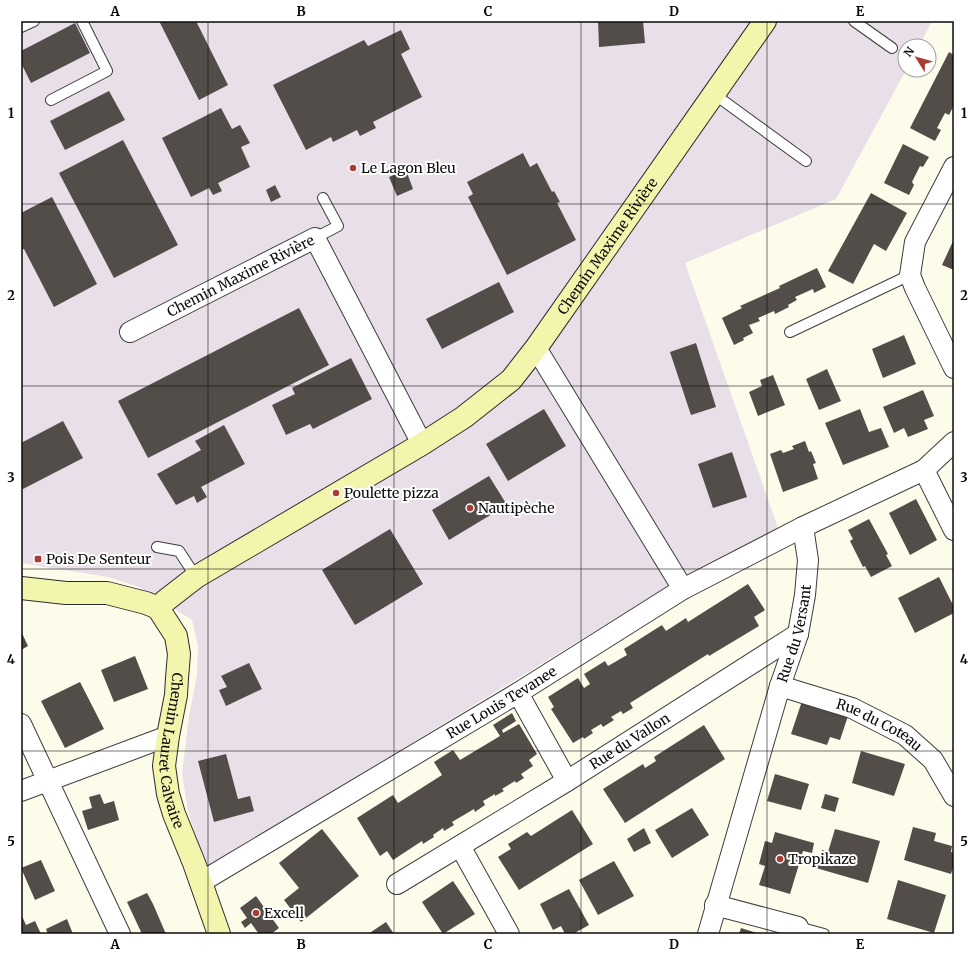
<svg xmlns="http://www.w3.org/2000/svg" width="975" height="955" font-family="Merriweather,serif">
  <rect width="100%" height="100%" fill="#fdfbea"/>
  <!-- industrial -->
  <path fill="#e9dfe8" d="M 21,21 L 932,21 L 919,46 L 905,46 L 906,70 L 836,199 L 685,263 L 778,528 L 712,567 L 692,573 L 667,587 L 209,867 L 198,843 L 188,811 L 182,774 L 189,716 L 197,674 L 198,646 L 192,620 L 139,587 L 108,577 L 21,563 Z"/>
  <!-- building -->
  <path fill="#524d48" d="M 159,21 L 196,21 L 228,85 L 199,100 Z
    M 598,21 L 643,21 L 645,43 L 599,47 Z
    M 75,23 L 90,53 L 31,83 L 21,63 L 21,51 Z
    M 401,30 L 410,49 L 401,54 L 422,97 L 373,122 L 376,128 L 360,136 L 357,130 L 333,142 L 331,137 L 306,150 L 273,85 L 364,40 L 368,46 Z
    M 949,52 L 954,55 L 954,105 L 949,115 L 945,113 L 937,128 L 941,130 L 935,141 L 910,128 Z
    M 109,91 L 125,120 L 65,150 L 50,121 Z
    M 221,108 L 232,129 L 240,125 L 250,143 L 241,147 L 250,167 L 218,183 L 222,191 L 213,195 L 209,188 L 191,197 L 162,138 Z
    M 123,140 L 178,245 L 114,278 L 59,173 Z
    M 903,144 L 929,157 L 923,167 L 920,166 L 912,182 L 914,185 L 909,195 L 884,183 Z
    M 523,153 L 530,167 L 537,163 L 552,192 L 554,191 L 560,202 L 557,203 L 576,240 L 507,275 L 468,197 L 473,194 L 467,182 Z
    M 406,170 L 413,189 L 397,196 L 389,177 Z
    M 275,185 L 281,197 L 271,202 L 266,190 Z
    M 871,193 L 907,213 L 886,251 L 874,244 L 853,284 L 828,271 Z
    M 52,197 L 97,284 L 54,307 L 24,249 L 21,250 L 21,213 Z
    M 954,239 L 954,270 L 942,265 Z
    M 817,268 L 826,287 L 814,293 L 813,289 L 795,297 L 797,300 L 788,305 L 789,307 L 775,314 L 774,311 L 758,318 L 760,321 L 749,325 L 753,333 L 743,338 L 744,340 L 734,345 L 722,318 L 742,308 L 740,306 L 780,288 L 779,286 Z
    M 499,282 L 514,312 L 442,349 L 426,319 Z
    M 299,308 L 329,365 L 148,458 L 118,401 Z
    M 904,335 L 916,364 L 883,378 L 872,349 Z
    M 696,343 L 716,407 L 691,415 L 670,352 Z
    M 351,358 L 372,399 L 313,429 L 310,424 L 286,435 L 272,405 L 295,394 L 292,388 Z
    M 827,369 L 841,401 L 819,410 L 806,379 Z
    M 773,375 L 785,405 L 758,416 L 749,392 L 762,386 L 760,380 Z
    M 923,390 L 934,416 L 924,420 L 928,429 L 908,437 L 904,428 L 894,433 L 883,407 Z
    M 544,409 L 566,446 L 508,481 L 486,444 Z
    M 860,409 L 869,432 L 881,428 L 889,447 L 843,465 L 825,423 Z
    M 63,421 L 83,458 L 23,489 L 21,485 L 21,443 Z
    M 224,425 L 245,464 L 201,487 L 207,497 L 197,503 L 194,496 L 176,505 L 157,474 L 201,450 L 195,441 Z
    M 805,441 L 809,452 L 811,451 L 816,463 L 813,464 L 818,479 L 783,492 L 770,454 L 781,450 L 783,453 L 794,449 L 792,446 Z
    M 732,452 L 747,497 L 713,508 L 698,464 Z
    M 489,476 L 507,505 L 449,540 L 432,510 Z
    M 916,499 L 937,540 L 910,555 L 889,513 Z
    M 869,519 L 888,554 L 886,555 L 892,566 L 871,577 L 865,566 L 863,567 L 850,541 L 853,539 L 848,530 Z
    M 390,529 L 423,584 L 355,625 L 322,570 Z
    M 939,577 L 954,607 L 954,613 L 915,633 L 898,598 Z
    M 748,584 L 765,610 L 754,617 L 759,626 L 709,656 L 708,654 L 630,703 L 633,708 L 623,714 L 621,711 L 611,717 L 614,720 L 603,727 L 601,724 L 591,730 L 593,733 L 584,739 L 583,737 L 573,743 L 551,709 L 554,707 L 548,697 L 578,678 L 584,688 L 590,684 L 584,674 L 605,661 L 608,666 L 627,655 L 624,649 L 662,625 L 666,631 L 686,618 L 688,622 Z
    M 21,631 L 28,646 L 21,650 Z
    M 135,656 L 148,689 L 114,702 L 101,670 Z
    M 249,663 L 262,689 L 226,706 L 219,690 L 227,687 L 221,676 Z
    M 80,682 L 104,729 L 65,748 L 41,701 Z
    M 802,701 L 848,716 L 840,740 L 830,737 L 827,745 L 791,734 Z
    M 512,713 L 516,721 L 502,730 L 503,733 L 519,724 L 537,754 L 529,760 L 533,766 L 521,774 L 524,778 L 516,783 L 515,781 L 502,789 L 504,791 L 495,796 L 495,794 L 483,801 L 485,805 L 475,812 L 474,809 L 452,822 L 454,825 L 444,831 L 443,828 L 433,835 L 434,837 L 423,844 L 422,841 L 393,860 L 387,851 L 380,856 L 357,818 L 393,795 L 398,803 L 442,775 L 434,762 L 453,750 L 460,760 L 500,736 L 493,725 Z
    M 704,725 L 725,759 L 625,823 L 603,789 L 643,764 L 645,768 L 656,761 L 654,757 Z
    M 861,751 L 905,764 L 894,796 L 852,783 Z
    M 226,754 L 238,799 L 250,796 L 254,811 L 214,822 L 198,761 Z
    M 775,774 L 809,784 L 801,810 L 767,801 Z
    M 100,794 L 104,804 L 114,801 L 119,820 L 88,830 L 82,811 L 92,808 L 89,797 Z
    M 825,794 L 839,798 L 835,812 L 821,808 Z
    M 692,808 L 709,835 L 672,858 L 655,830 Z
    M 572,810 L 593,844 L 519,890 L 498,857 L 511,849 L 508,844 L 527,832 L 531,836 Z
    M 913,827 L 936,833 L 934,841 L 952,846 L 951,852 L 954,853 L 954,864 L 951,874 L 904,860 Z
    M 644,828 L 651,843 L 634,852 L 627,839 Z
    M 322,829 L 359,876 L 301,922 L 284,900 L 299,888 L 279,863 Z
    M 835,829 L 880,841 L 868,883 L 816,868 L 822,850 L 828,852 Z
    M 775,832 L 814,843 L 812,853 L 803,851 L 790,894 L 759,885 L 765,866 L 759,864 L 765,841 L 772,843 Z
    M 41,860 L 55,891 L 35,900 L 21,868 Z
    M 614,861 L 634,896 L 598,915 L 579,880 Z
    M 898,880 L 946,895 L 934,933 L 887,919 Z
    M 453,881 L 475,914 L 443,934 L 422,902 Z
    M 569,889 L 589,925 L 573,934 L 565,934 L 561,926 L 553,930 L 540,904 Z
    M 147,893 L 153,904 L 166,934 L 142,934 L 127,902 Z
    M 256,896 L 279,928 L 271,934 L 259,934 L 251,923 L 245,928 L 241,922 L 247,918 L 240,908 Z
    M 21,914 L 26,925 L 35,921 L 41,934 L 21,934 Z
    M 67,919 L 73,934 L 48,934 L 46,929 Z
    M 386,922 L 394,934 L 368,934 Z
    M 741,928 L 760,934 L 739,934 Z"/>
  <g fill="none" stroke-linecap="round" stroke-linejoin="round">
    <defs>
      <path id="lane" d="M 854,21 L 892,48
        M 21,27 L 34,21
        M 714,94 L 806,161
        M 51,100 L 107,71 L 82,21
        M 315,238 L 338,226 L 323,198
        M 790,332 L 910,275
        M 157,547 L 179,551 L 196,577
        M 798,927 L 824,934"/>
      <g id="street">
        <path d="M 954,167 L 915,242 L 910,275 L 915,288 L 954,368"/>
        <path id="s1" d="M 130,332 L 315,238 L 422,444"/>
        <path d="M 536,348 L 683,589"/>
        <path d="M 924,470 L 954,530"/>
        <path id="s2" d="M 780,686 L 852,708 L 905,735 L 933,760 L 954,796"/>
        <path d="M 518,693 L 567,781"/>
        <path d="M 21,724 L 120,934"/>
        <path d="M 21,791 L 168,736"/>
        <path d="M 460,846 L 509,934"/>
        <path id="s3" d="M 201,882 L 518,693 L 683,589 L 803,527 L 924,470 L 954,442"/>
        <path id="s4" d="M 397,884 L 567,781 L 798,634"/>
        <path d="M 715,905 L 798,927"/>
        <path id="s5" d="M 708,934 L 780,686 L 798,634 L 805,595 L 808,560 L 803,527"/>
      </g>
      <g id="secondary">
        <path id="s6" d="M 21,588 L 66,593 L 107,593 L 146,603 L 158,608 L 176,636 L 179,654 L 177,678 L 176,695 L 168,736 L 164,766 L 168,794 L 174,814 L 194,863 L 219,934"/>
        <path id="s7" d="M 158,608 L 165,601 L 196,577 L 422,444 L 464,417 L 511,380 L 536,348 L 765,21"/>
      </g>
    </defs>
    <!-- lane casing -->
    <use href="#lane" stroke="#3d3d3d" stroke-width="12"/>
    <!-- street casing -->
    <use href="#street" stroke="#3d3d3d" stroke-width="22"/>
    <!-- secondary casing -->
    <use href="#secondary" stroke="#2c2c2c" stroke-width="24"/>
    <!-- lane -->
    <use href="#lane" stroke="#fff" stroke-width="10"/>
    <!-- street -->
    <use href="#street" stroke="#fff" stroke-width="20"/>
    <!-- secondary -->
    <use href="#secondary" stroke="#f4f5ad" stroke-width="22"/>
  </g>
  <!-- grid -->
  <path fill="none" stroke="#0a0a0a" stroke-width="1" stroke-opacity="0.55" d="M 208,21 L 208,934M 394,21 L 394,934M 581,21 L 581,934M 767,21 L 767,934M 21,204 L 954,204M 21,386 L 954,386M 21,569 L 954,569M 21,751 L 954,751"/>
  <!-- markers -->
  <g fill="#a93d33" stroke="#fff" stroke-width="1.5">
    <circle cx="353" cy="168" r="4"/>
    <circle cx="336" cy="493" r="4"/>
    <circle cx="470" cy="508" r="4"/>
    <rect x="34" y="555" width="8" height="8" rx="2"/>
    <circle cx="780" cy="859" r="4"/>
    <circle cx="256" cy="913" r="4"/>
  </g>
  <g text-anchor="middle" stroke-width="4" stroke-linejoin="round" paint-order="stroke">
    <!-- poi labels -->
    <g font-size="14" fill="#0a0a0a" stroke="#fff" text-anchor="start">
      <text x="361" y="173">Le Lagon Bleu</text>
      <text x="344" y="498">Poulette pizza</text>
      <text x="478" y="513">Nautipèche</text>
      <text x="46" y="564">Pois De Senteur</text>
      <text x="788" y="864">Tropikaze</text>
      <text x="264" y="918">Excell</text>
    </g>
    <!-- street labels -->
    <g font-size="14" fill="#0a0a0a" stroke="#fff">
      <text dy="5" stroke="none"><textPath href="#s7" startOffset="586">Chemin Maxime Rivière</textPath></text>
      <text dy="5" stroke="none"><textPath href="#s1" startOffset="124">Chemin Maxime Rivière</textPath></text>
      <text dy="5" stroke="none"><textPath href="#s5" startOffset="313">Rue du Versant</textPath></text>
      <text dy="5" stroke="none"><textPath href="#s3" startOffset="350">Rue Louis Tevanee</textPath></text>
      <text dy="5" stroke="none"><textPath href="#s2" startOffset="107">Rue du Coteau</textPath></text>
      <text dy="5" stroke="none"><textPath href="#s4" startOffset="273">Rue du Vallon</textPath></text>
      <text dy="5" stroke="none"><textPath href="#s6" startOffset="289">Chemin Lauret Calvaire</textPath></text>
    </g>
  </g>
  <!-- border -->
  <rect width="975" height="955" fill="none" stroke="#ffffff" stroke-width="44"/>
  <!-- north arrow -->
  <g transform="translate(917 58) rotate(307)"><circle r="19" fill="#ffffff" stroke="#9d9d9d"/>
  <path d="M0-3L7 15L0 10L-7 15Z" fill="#a93d33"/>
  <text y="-6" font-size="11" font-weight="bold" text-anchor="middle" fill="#0a0a0a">N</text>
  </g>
  <rect x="22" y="22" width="931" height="911" fill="none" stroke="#0a0a0a" stroke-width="1.5"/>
  <g font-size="13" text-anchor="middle" font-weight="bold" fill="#0a0a0a">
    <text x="115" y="16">A</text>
    <text x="301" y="16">B</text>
    <text x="488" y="16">C</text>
    <text x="674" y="16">D</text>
    <text x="860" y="16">E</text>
    <text x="11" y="118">1</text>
    <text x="964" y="118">1</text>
    <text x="11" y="300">2</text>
    <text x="964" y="300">2</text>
    <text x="11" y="482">3</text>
    <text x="964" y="482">3</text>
    <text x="11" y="664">4</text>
    <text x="964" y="664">4</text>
    <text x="11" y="846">5</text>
    <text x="964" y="846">5</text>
    <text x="115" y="949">A</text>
    <text x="301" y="949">B</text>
    <text x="488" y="949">C</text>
    <text x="674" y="949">D</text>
    <text x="860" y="949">E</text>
  </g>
</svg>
